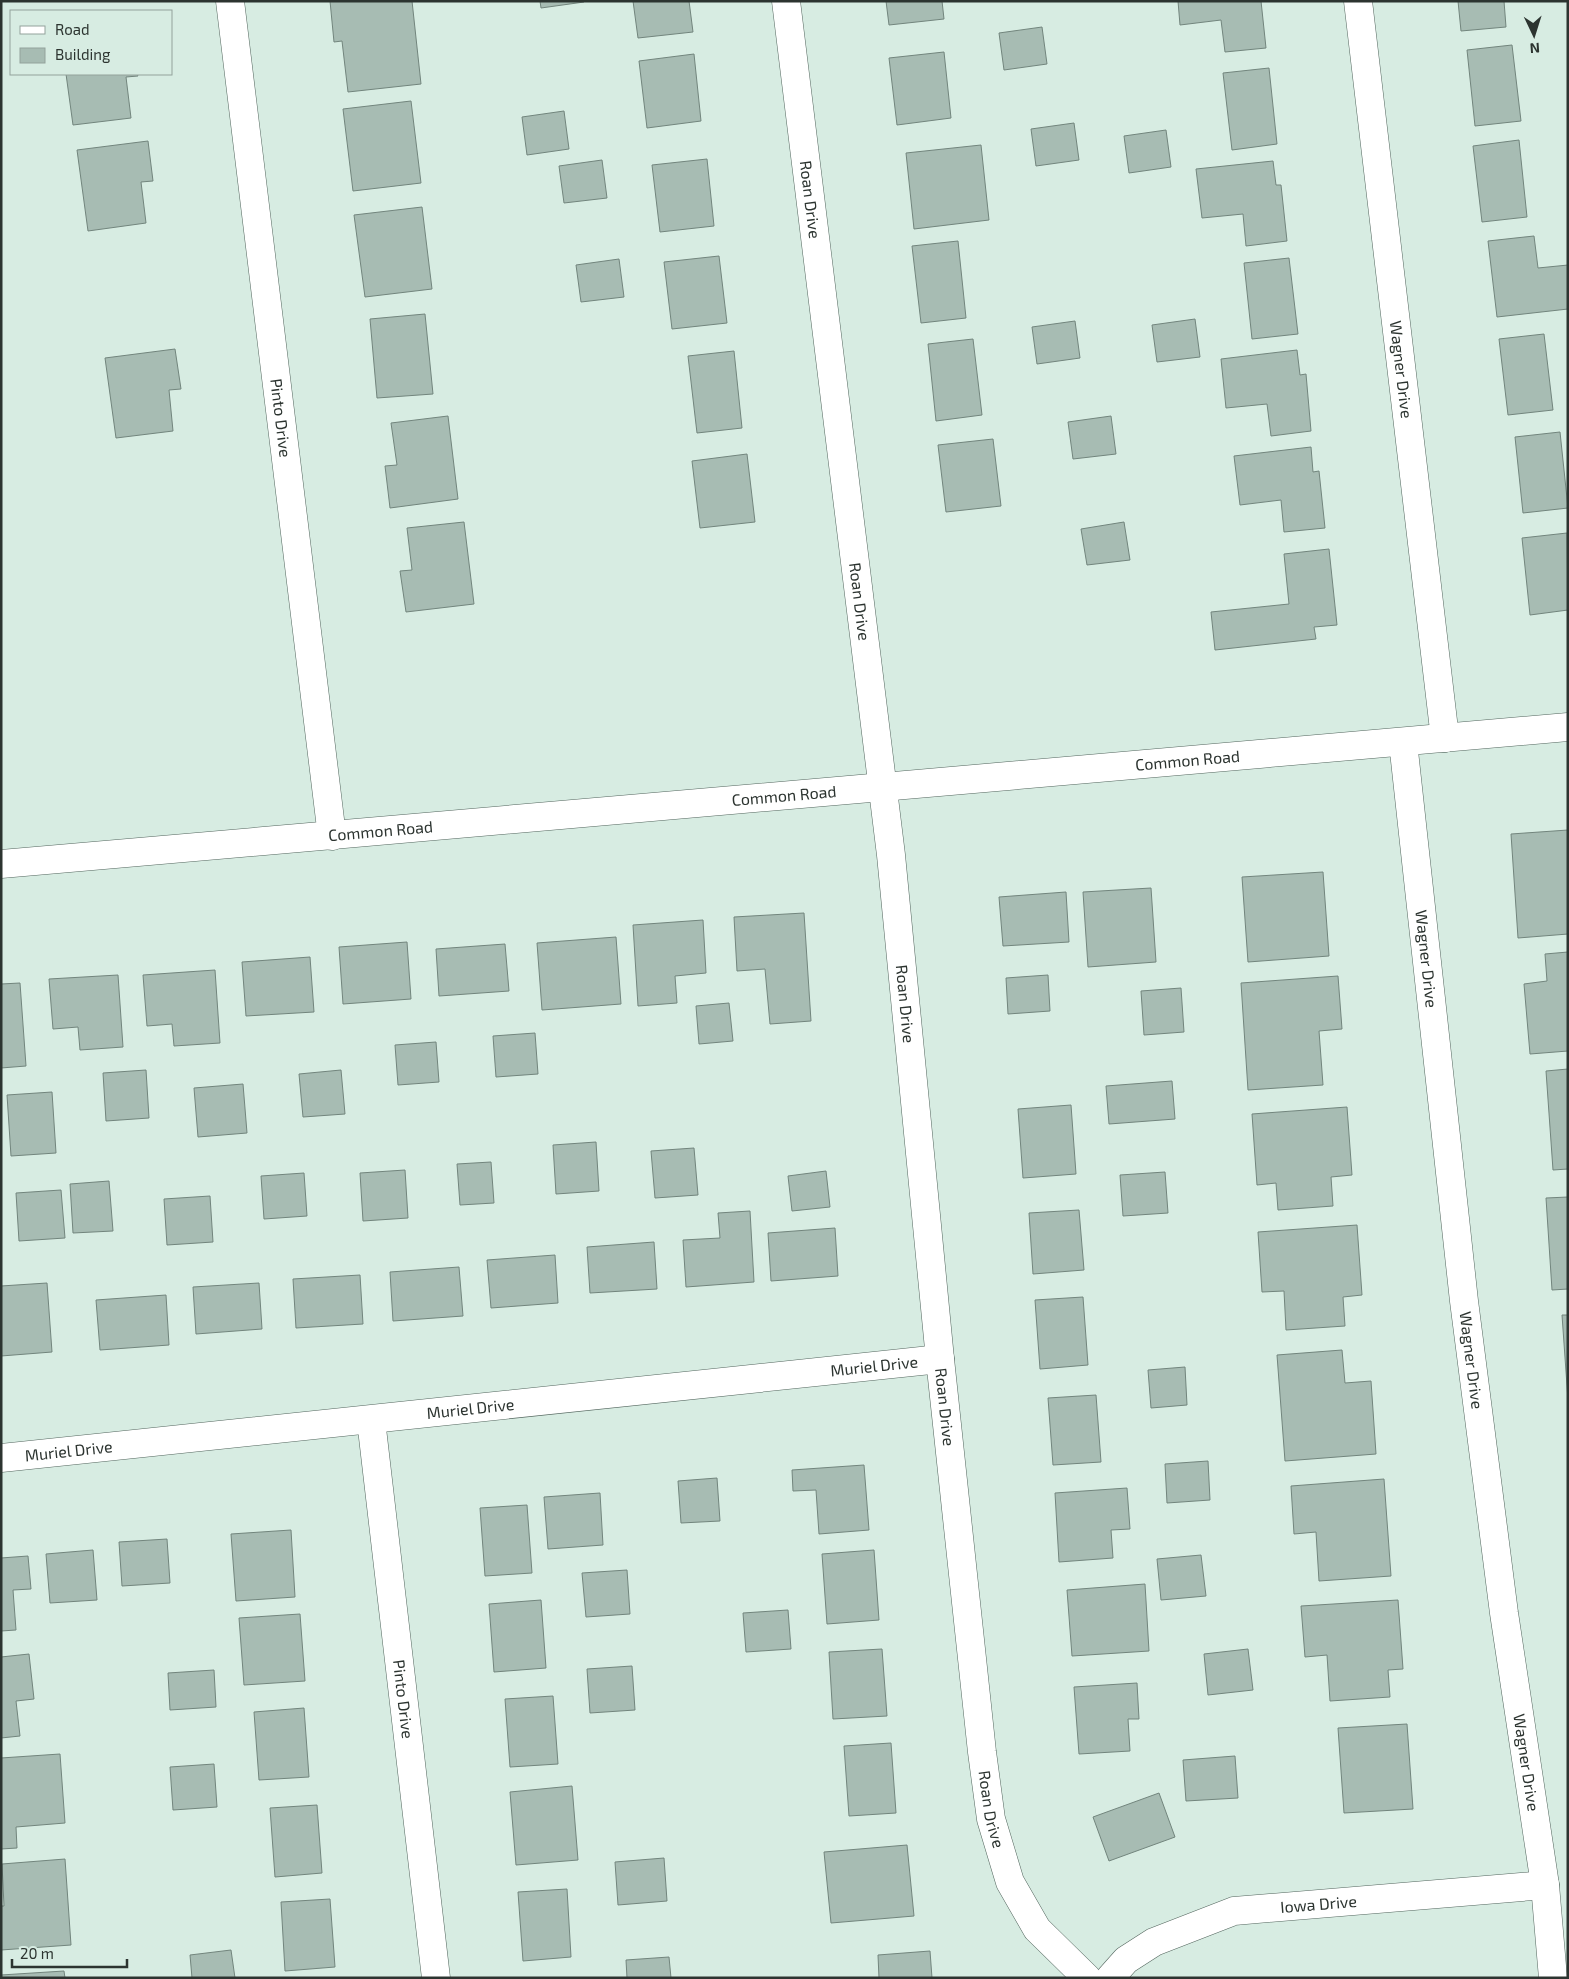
<svg xmlns="http://www.w3.org/2000/svg" width="1569" height="1979" font-family="'Exo 2',sans-serif">
  <rect width="100%" height="100%" fill="#d7ece2"/>
  <!-- building -->
  <path fill="#a7bcb3" stroke="#72857d" d="M 330,1 L 412,1 L 421,84 L 348,92 L 342,41 L 334,42 Z
    M 540,1 L 584,1 L 584,2 L 541,8 Z
    M 633,1 L 689,1 L 693,32 L 638,38 Z
    M 886,1 L 942,1 L 944,19 L 889,25 Z
    M 1178,1 L 1261,1 L 1266,48 L 1225,52 L 1221,20 L 1180,25 Z
    M 1458,1 L 1504,1 L 1506,27 L 1461,31 Z
    M 1042,27 L 1047,64 L 1004,70 L 999,33 Z
    M 1512,45 L 1521,121 L 1475,126 L 1467,50 Z
    M 944,52 L 951,118 L 897,125 L 889,58 Z
    M 694,54 L 701,121 L 647,128 L 639,61 Z
    M 1269,68 L 1277,144 L 1232,150 L 1223,73 Z
    M 66,74 L 137,74 L 138,76 L 126,77 L 131,118 L 73,125 Z
    M 411,101 L 421,183 L 353,191 L 343,109 Z
    M 564,111 L 569,149 L 527,155 L 522,117 Z
    M 1074,123 L 1079,160 L 1036,166 L 1031,129 Z
    M 1166,130 L 1171,167 L 1129,173 L 1124,136 Z
    M 1519,140 L 1527,217 L 1482,222 L 1473,146 Z
    M 148,141 L 153,181 L 141,182 L 146,223 L 88,231 L 77,150 Z
    M 981,145 L 989,220 L 914,229 L 906,153 Z
    M 707,159 L 714,226 L 660,232 L 652,165 Z
    M 602,160 L 607,198 L 564,203 L 559,166 Z
    M 1273,161 L 1276,185 L 1281,185 L 1287,241 L 1246,246 L 1243,214 L 1202,218 L 1196,169 Z
    M 422,207 L 432,289 L 365,297 L 354,215 Z
    M 1534,236 L 1538,268 L 1568,265 L 1568,309 L 1497,317 L 1488,241 Z
    M 958,241 L 966,318 L 921,323 L 912,246 Z
    M 719,256 L 727,323 L 672,329 L 664,262 Z
    M 1289,258 L 1298,334 L 1252,339 L 1244,263 Z
    M 619,259 L 624,297 L 581,302 L 576,265 Z
    M 425,314 L 433,394 L 377,398 L 370,319 Z
    M 1195,319 L 1200,357 L 1157,362 L 1152,325 Z
    M 1075,321 L 1080,358 L 1037,364 L 1032,327 Z
    M 1544,334 L 1553,410 L 1508,415 L 1499,339 Z
    M 973,339 L 982,415 L 936,421 L 928,344 Z
    M 175,349 L 181,389 L 169,390 L 173,431 L 116,438 L 105,358 Z
    M 1297,350 L 1300,375 L 1306,374 L 1311,431 L 1271,436 L 1267,404 L 1226,408 L 1221,359 Z
    M 734,351 L 742,428 L 697,433 L 688,356 Z
    M 448,416 L 458,499 L 390,508 L 385,466 L 397,465 L 391,423 Z
    M 1111,416 L 1116,454 L 1073,459 L 1068,422 Z
    M 1560,432 L 1568,508 L 1523,513 L 1515,437 Z
    M 993,439 L 1001,506 L 946,512 L 938,445 Z
    M 1311,447 L 1313,472 L 1319,471 L 1325,528 L 1284,532 L 1281,500 L 1240,505 L 1234,456 Z
    M 747,454 L 755,522 L 700,528 L 692,461 Z
    M 464,522 L 474,604 L 406,612 L 400,571 L 412,570 L 407,528 Z
    M 1124,522 L 1130,560 L 1087,565 L 1081,529 Z
    M 1567,533 L 1568,610 L 1530,615 L 1522,538 Z
    M 1329,549 L 1337,625 L 1314,627 L 1316,639 L 1215,650 L 1211,612 L 1289,604 L 1284,554 Z
    M 1568,830 L 1568,934 L 1518,938 L 1511,834 Z
    M 1323,872 L 1329,956 L 1248,962 L 1242,877 Z
    M 1151,888 L 1156,962 L 1088,967 L 1083,892 Z
    M 1066,892 L 1069,942 L 1003,946 L 999,897 Z
    M 804,913 L 811,1021 L 770,1024 L 765,969 L 737,971 L 734,917 Z
    M 703,920 L 706,973 L 675,976 L 677,1003 L 638,1006 L 633,925 Z
    M 616,937 L 621,1004 L 542,1010 L 537,943 Z
    M 407,942 L 411,999 L 343,1004 L 339,947 Z
    M 505,944 L 509,991 L 439,996 L 436,949 Z
    M 1568,952 L 1568,1051 L 1530,1054 L 1524,984 L 1547,981 L 1545,954 Z
    M 310,957 L 314,1012 L 246,1016 L 242,962 Z
    M 215,970 L 220,1043 L 174,1046 L 172,1024 L 147,1026 L 143,975 Z
    M 118,975 L 123,1047 L 80,1050 L 78,1027 L 53,1029 L 49,979 Z
    M 1048,975 L 1050,1011 L 1008,1014 L 1006,978 Z
    M 1338,976 L 1342,1029 L 1319,1031 L 1323,1085 L 1248,1090 L 1241,983 Z
    M 20,983 L 26,1066 L 1,1068 L 1,984 Z
    M 1181,988 L 1184,1032 L 1144,1035 L 1141,991 Z
    M 729,1003 L 733,1041 L 699,1044 L 696,1006 Z
    M 535,1033 L 538,1074 L 496,1077 L 493,1036 Z
    M 436,1042 L 439,1082 L 398,1085 L 395,1045 Z
    M 1568,1069 L 1568,1169 L 1553,1170 L 1546,1071 Z
    M 146,1070 L 149,1118 L 106,1121 L 103,1073 Z
    M 341,1070 L 345,1114 L 303,1117 L 299,1074 Z
    M 1172,1081 L 1175,1119 L 1109,1124 L 1106,1086 Z
    M 243,1084 L 247,1133 L 198,1137 L 194,1088 Z
    M 52,1092 L 56,1153 L 11,1156 L 7,1095 Z
    M 1071,1105 L 1076,1174 L 1023,1178 L 1018,1109 Z
    M 1347,1107 L 1352,1175 L 1331,1177 L 1333,1206 L 1278,1210 L 1276,1183 L 1257,1185 L 1252,1114 Z
    M 596,1142 L 599,1191 L 556,1194 L 553,1145 Z
    M 694,1148 L 698,1195 L 655,1198 L 651,1151 Z
    M 491,1162 L 494,1203 L 460,1205 L 457,1164 Z
    M 405,1170 L 408,1218 L 363,1221 L 360,1173 Z
    M 826,1171 L 830,1207 L 792,1211 L 788,1176 Z
    M 1165,1172 L 1168,1213 L 1123,1216 L 1120,1175 Z
    M 304,1173 L 307,1216 L 264,1219 L 261,1176 Z
    M 109,1181 L 113,1231 L 73,1233 L 70,1184 Z
    M 61,1190 L 65,1238 L 19,1241 L 16,1193 Z
    M 210,1196 L 213,1242 L 167,1245 L 164,1199 Z
    M 1568,1197 L 1568,1289 L 1552,1290 L 1546,1198 Z
    M 1079,1210 L 1084,1270 L 1033,1274 L 1029,1213 Z
    M 750,1211 L 754,1282 L 686,1287 L 683,1240 L 720,1238 L 718,1213 Z
    M 1357,1225 L 1362,1295 L 1343,1297 L 1345,1326 L 1286,1330 L 1284,1291 L 1262,1292 L 1258,1232 Z
    M 835,1228 L 838,1276 L 771,1281 L 768,1233 Z
    M 654,1242 L 657,1289 L 590,1293 L 587,1247 Z
    M 555,1255 L 558,1303 L 491,1308 L 487,1260 Z
    M 459,1267 L 463,1316 L 393,1321 L 390,1272 Z
    M 360,1275 L 363,1324 L 296,1328 L 293,1279 Z
    M 47,1283 L 52,1352 L 1,1356 L 1,1286 Z
    M 259,1283 L 262,1329 L 196,1334 L 193,1287 Z
    M 166,1295 L 169,1345 L 100,1350 L 96,1300 Z
    M 1083,1297 L 1088,1365 L 1040,1369 L 1035,1300 Z
    M 1562,1315 L 1568,1315 L 1568,1400 Z
    M 1342,1350 L 1345,1383 L 1371,1381 L 1376,1454 L 1285,1461 L 1277,1355 Z
    M 1185,1367 L 1187,1405 L 1151,1408 L 1148,1370 Z
    M 1096,1395 L 1101,1462 L 1053,1465 L 1048,1398 Z
    M 1208,1461 L 1210,1500 L 1167,1503 L 1165,1464 Z
    M 864,1465 L 869,1530 L 819,1534 L 816,1490 L 793,1491 L 792,1470 Z
    M 717,1478 L 720,1521 L 681,1523 L 678,1481 Z
    M 1384,1479 L 1391,1576 L 1319,1581 L 1316,1532 L 1294,1534 L 1291,1486 Z
    M 1127,1488 L 1130,1529 L 1111,1530 L 1113,1558 L 1059,1562 L 1055,1493 Z
    M 600,1493 L 603,1545 L 548,1549 L 544,1497 Z
    M 527,1505 L 532,1573 L 485,1576 L 480,1508 Z
    M 291,1530 L 295,1597 L 236,1601 L 231,1534 Z
    M 167,1539 L 170,1583 L 122,1586 L 119,1542 Z
    M 93,1550 L 97,1600 L 50,1603 L 46,1554 Z
    M 874,1550 L 879,1620 L 827,1624 L 822,1554 Z
    M 1201,1555 L 1206,1596 L 1161,1600 L 1157,1559 Z
    M 28,1556 L 31,1589 L 13,1590 L 16,1630 L 1,1631 L 1,1558 Z
    M 627,1570 L 630,1614 L 586,1617 L 582,1573 Z
    M 1145,1584 L 1149,1651 L 1072,1656 L 1067,1590 Z
    M 541,1600 L 546,1668 L 494,1672 L 489,1604 Z
    M 1398,1600 L 1403,1669 L 1388,1670 L 1390,1697 L 1330,1701 L 1327,1655 L 1305,1657 L 1301,1606 Z
    M 788,1610 L 791,1649 L 746,1652 L 743,1613 Z
    M 300,1614 L 305,1681 L 244,1685 L 239,1618 Z
    M 882,1649 L 887,1716 L 833,1719 L 829,1652 Z
    M 1248,1649 L 1253,1690 L 1208,1695 L 1204,1654 Z
    M 29,1654 L 34,1699 L 16,1701 L 20,1736 L 1,1738 L 1,1657 Z
    M 632,1666 L 635,1710 L 590,1713 L 587,1669 Z
    M 214,1670 L 216,1707 L 170,1710 L 168,1673 Z
    M 1137,1683 L 1139,1719 L 1128,1719 L 1130,1751 L 1079,1754 L 1074,1687 Z
    M 553,1696 L 558,1764 L 510,1767 L 505,1699 Z
    M 304,1708 L 309,1777 L 259,1780 L 254,1712 Z
    M 1407,1724 L 1413,1809 L 1344,1813 L 1338,1728 Z
    M 891,1743 L 896,1813 L 849,1816 L 844,1746 Z
    M 60,1754 L 65,1823 L 16,1827 L 17,1848 L 1,1849 L 1,1758 Z
    M 1235,1756 L 1238,1798 L 1186,1801 L 1183,1760 Z
    M 214,1764 L 217,1807 L 173,1810 L 170,1767 Z
    M 572,1786 L 578,1860 L 516,1865 L 510,1792 Z
    M 1159,1793 L 1175,1837 L 1109,1861 L 1093,1817 Z
    M 317,1805 L 322,1873 L 275,1877 L 270,1808 Z
    M 907,1845 L 914,1916 L 831,1923 L 824,1852 Z
    M 664,1858 L 667,1901 L 618,1905 L 615,1862 Z
    M 65,1859 L 71,1945 L 1,1950 L 1,1906 L 4,1906 L 2,1864 Z
    M 567,1889 L 571,1957 L 523,1961 L 518,1892 Z
    M 330,1899 L 335,1967 L 285,1971 L 281,1902 Z
    M 231,1950 L 235,1978 L 192,1978 L 190,1955 Z
    M 930,1951 L 932,1978 L 879,1978 L 878,1955 Z
    M 669,1957 L 671,1978 L 627,1978 L 626,1960 Z
    M 64,1971 L 65,1978 L 1,1978 L 1,1975 Z"/>
  <g fill="none" stroke-linecap="round" stroke-linejoin="round">
    <defs>
      <g id="minor">
        <path id="s1" d="M 230,1 L 332,836"/>
        <path id="s2" d="M 786,1 L 891,855 L 940,1359 L 982,1752 L 991,1819 L 1010,1882 L 1037,1929 L 1087,1978"/>
        <path id="s3" d="M 1358,1 L 1445,738"/>
        <path id="s4" d="M 1403,742 L 1464,1301 L 1504,1613 L 1545,1885 L 1553,1978"/>
        <path id="s5" d="M 371,1420 L 436,1978"/>
        <path id="s6" d="M 1,1458 L 940,1359"/>
        <path id="s7" d="M 1110,1978 L 1126,1960 L 1154,1942 L 1234,1911 L 1545,1885"/>
      </g>
      <g id="tertiary">
        <path id="s8" d="M 1,864 L 1568,727"/>
      </g>
    </defs>
    <!-- minor casing -->
    <use href="#minor" stroke="#53665e" stroke-width="29"/>
    <!-- tertiary casing -->
    <use href="#tertiary" stroke="#53665e" stroke-width="29"/>
    <!-- minor -->
    <use href="#minor" stroke="#fff" stroke-width="28"/>
    <!-- tertiary -->
    <use href="#tertiary" stroke="#fff" stroke-width="28"/>
  </g>
  <g text-anchor="middle" stroke-width="5" stroke-linejoin="round" paint-order="stroke">
    <!-- street labels -->
    <g font-size="16" fill="#2c3430" stroke="#d7ece2">
      <text dy="6" stroke="none"><textPath href="#s2" startOffset="200">Roan Drive</textPath></text>
      <text dy="6" stroke="none"><textPath href="#s3" startOffset="371">Wagner Drive</textPath></text>
      <text dy="6" stroke="none"><textPath href="#s1" startOffset="420">Pinto Drive</textPath></text>
      <text dy="6" stroke="none"><textPath href="#s2" startOffset="605">Roan Drive</textPath></text>
      <text dy="6" stroke="none"><textPath href="#s8" startOffset="1191">Common Road</textPath></text>
      <text dy="6" stroke="none"><textPath href="#s8" startOffset="786">Common Road</textPath></text>
      <text dy="6" stroke="none"><textPath href="#s8" startOffset="381">Common Road</textPath></text>
      <text dy="6" stroke="none"><textPath href="#s4" startOffset="218">Wagner Drive</textPath></text>
      <text dy="6" stroke="none"><textPath href="#s2" startOffset="1010">Roan Drive</textPath></text>
      <text dy="6" stroke="none"><textPath href="#s4" startOffset="622">Wagner Drive</textPath></text>
      <text dy="6" stroke="none"><textPath href="#s6" startOffset="878">Muriel Drive</textPath></text>
      <text dy="6" stroke="none"><textPath href="#s2" startOffset="1415">Roan Drive</textPath></text>
      <text dy="6" stroke="none"><textPath href="#s6" startOffset="472">Muriel Drive</textPath></text>
      <text dy="6" stroke="none"><textPath href="#s6" startOffset="68">Muriel Drive</textPath></text>
      <text dy="6" stroke="none"><textPath href="#s5" startOffset="281">Pinto Drive</textPath></text>
      <text dy="6" stroke="none"><textPath href="#s4" startOffset="1028">Wagner Drive</textPath></text>
      <text dy="6" stroke="none"><textPath href="#s2" startOffset="1820">Roan Drive</textPath></text>
      <text dy="6" stroke="none"><textPath href="#s7" startOffset="228">Iowa Drive</textPath></text>
    </g>
  </g>
  <!-- border -->
  <rect width="1569" height="1979" fill="none" stroke="#2c3430" stroke-width="5"/>
  <!-- legend -->
  <rect x="10" y="10" width="162" height="65" fill="#d7ece2" stroke="#93a29b"/>
  <rect x="20" y="26" width="25" height="8" fill="#ffffff" stroke="#93a29b"/>
  <text x="55" y="35" font-size="15" fill="#2c3430">Road</text>
  <rect x="20" y="48" width="25" height="15" fill="#a7bcb3" stroke="#93a29b"/>
  <text x="55" y="60" font-size="15" fill="#2c3430">Building</text>
  <!-- north arrow -->
  <g transform="translate(1534 35) rotate(176)" stroke="#d7ece2" stroke-width="4" paint-order="stroke">
  <path d="M0-4L9 19L0 12L-9 19Z" fill="#2c3430"/>
  <text y="-8" font-size="14" font-weight="bold" text-anchor="middle" fill="#2c3430">N</text>
  </g>
  <!-- scale -->
  <path d="M12 1959v8h115v-8" fill="none" stroke="#2c3430" stroke-width="2.5"/>
  <text x="20" y="1959" font-size="15" fill="#2c3430" stroke="#d7ece2" stroke-width="4" paint-order="stroke">20 m</text>
</svg>
